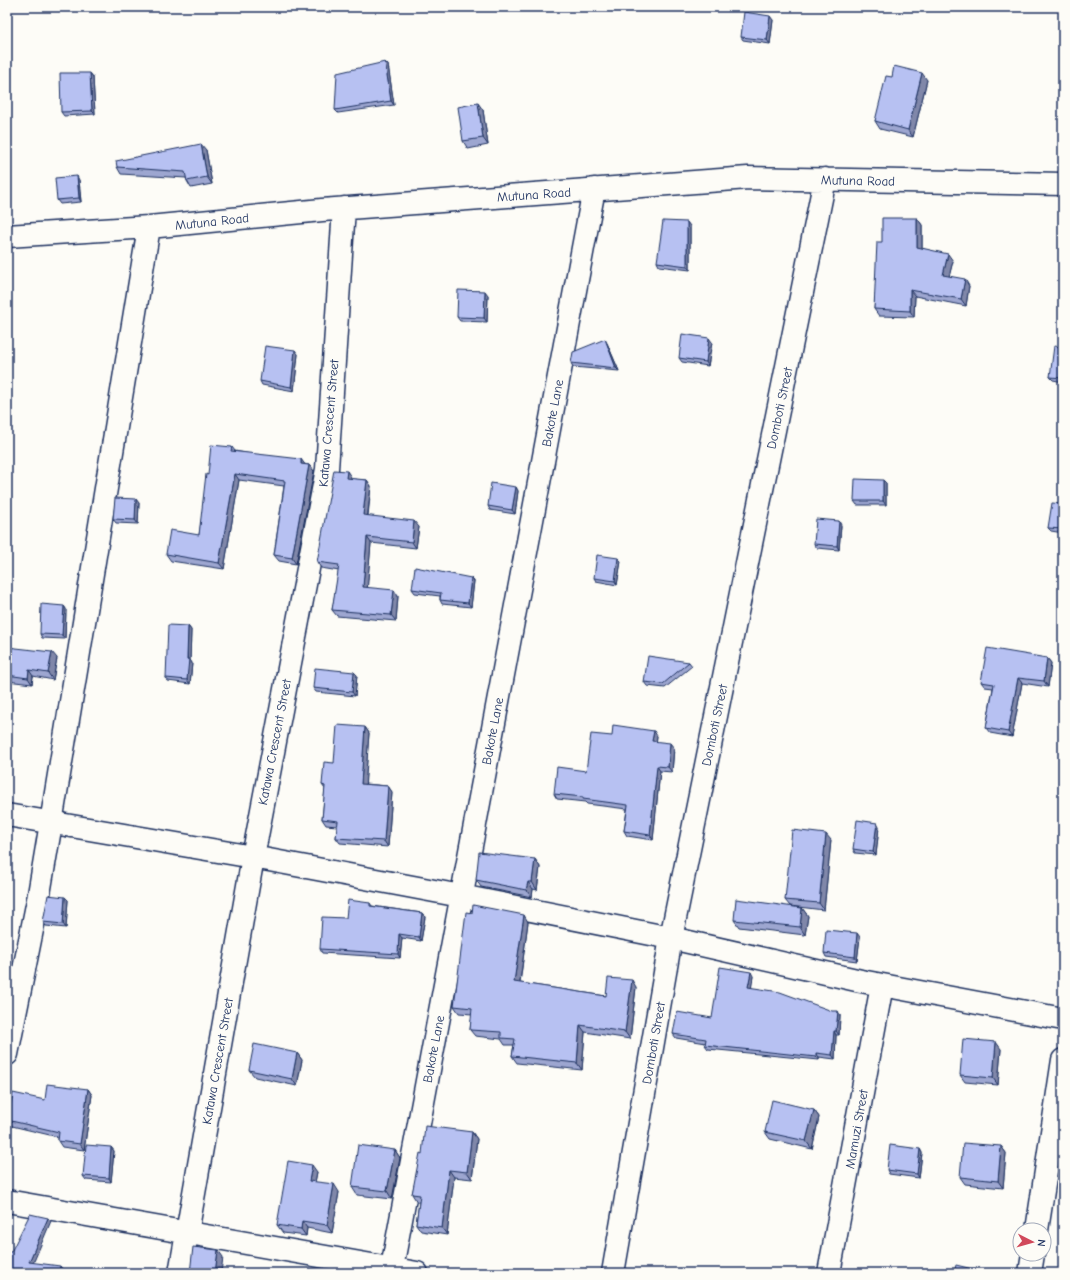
<svg xmlns="http://www.w3.org/2000/svg" width="1070" height="1280" font-family="'Comic Neue',sans-serif">
  <rect width="100%" height="100%" fill="#fdfcf7"/>
  <filter id="ink" filterUnits="userSpaceOnUse"><feTurbulence type="fractalNoise" baseFrequency=".025" numOctaves="2"/><feDisplacementMap in="SourceGraphic" scale="8" xChannelSelector="R" yChannelSelector="G"/><feConvolveMatrix kernelMatrix="1 2 1 2 8 2 1 2 1" color-interpolation-filters="sRGB"/></filter>
  <g filter="url(#ink)">
    <g fill="none" stroke-linecap="round" stroke-linejoin="round">
      <defs>
        <path id="minor" d="M 7,236 L 149,227 L 322,210 L 748,178 L 1063,184
          M 7,815 L 253,857 L 461,896 L 671,938 L 861,981 L 1063,1019
          M 7,1054 L 38,900 L 51,823 L 149,227
          M 7,1201 L 417,1273
          M 1037,1230 L 1063,1060
          M 180,1273 L 253,857 L 327,469 L 344,208
          M 391,1273 L 594,189
          M 613,1273 L 671,938 L 825,179
          M 829,1273 L 882,985
          M 1030,1273 L 1033,1254"/>
      </defs>
      <!-- minor casing -->
      <use href="#minor" stroke="#1b2f5e" stroke-width="25"/>
      <!-- minor -->
      <use href="#minor" stroke="#fdfcf7" stroke-width="22"/>
    </g>
    <!-- wall -->
    <path fill="#9da6d0" stroke="#1b2f5e" d="M 773,20 L 770,44 L 743,40 L 741,37 Z
      M 388,65 L 394,105 L 338,113 L 335,110 Z
      M 90,73 L 93,77 L 95,114 L 64,116 L 61,112 Z
      M 892,77 L 927,80 L 913,137 L 880,129 L 875,121 Z
      M 483,110 L 488,145 L 468,149 L 463,141 Z
      M 206,150 L 212,184 L 191,188 L 187,181 L 186,178 L 121,174 L 117,167 Z
      M 79,180 L 81,202 L 60,204 L 57,200 Z
      M 917,218 L 922,225 L 922,248 L 953,261 L 949,276 L 969,286 L 966,306 L 915,296 L 914,317 L 879,316 L 874,309 L 882,242 Z
      M 690,226 L 690,270 L 659,266 L 657,262 Z
      M 488,295 L 487,322 L 460,321 L 457,317 Z
      M 712,342 L 708,366 L 682,362 L 679,358 Z
      M 607,343 L 619,371 L 573,367 L 571,363 Z
      M 1063,347 L 1063,382 L 1053,380 L 1050,377 Z
      M 298,354 L 294,391 L 262,385 L 260,381 Z
      M 232,447 L 235,451 L 309,465 L 314,471 L 296,564 L 279,561 L 274,555 L 284,486 L 239,480 L 224,569 L 171,561 L 166,554 L 199,535 L 208,475 Z
      M 351,477 L 351,479 L 367,480 L 371,486 L 368,516 L 419,527 L 416,548 L 371,543 L 367,588 L 398,596 L 396,621 L 337,616 L 332,610 L 339,571 L 321,568 L 317,562 Z
      M 886,483 L 886,505 L 857,505 L 854,501 Z
      M 516,487 L 518,491 L 515,514 L 490,510 L 488,506 Z
      M 139,503 L 138,524 L 116,523 L 113,519 Z
      M 1063,504 L 1063,533 L 1051,531 L 1048,528 Z
      M 841,525 L 839,550 L 817,548 L 814,544 Z
      M 621,561 L 617,585 L 596,581 L 594,578 Z
      M 474,581 L 471,607 L 442,604 L 440,600 L 440,596 L 415,593 L 412,589 Z
      M 64,606 L 66,609 L 65,639 L 42,638 L 40,634 Z
      M 188,626 L 191,630 L 190,660 L 192,663 L 190,684 L 168,681 L 166,678 Z
      M 7,647 L 57,658 L 53,680 L 33,676 L 32,684 L 7,681 Z
      M 1047,658 L 1051,663 L 1048,687 L 1022,683 L 1012,737 L 990,733 L 986,728 L 993,688 L 985,687 L 981,682 Z
      M 689,662 L 692,666 L 665,688 L 647,686 L 644,682 Z
      M 357,675 L 355,696 L 316,692 L 313,688 Z
      M 365,727 L 369,733 L 365,784 L 388,786 L 392,792 L 388,847 L 340,843 L 336,838 L 337,826 L 326,825 L 322,819 L 325,789 L 322,785 L 334,763 Z
      M 612,736 L 657,736 L 656,742 L 674,748 L 672,772 L 660,771 L 653,840 L 627,836 L 624,831 L 627,809 L 587,804 L 585,802 L 557,799 L 554,794 L 586,771 Z
      M 879,827 L 876,855 L 855,853 L 853,849 Z
      M 831,840 L 824,910 L 790,906 L 785,900 Z
      M 535,859 L 540,867 L 537,890 L 533,889 L 532,897 L 481,887 L 476,880 Z
      M 65,897 L 68,900 L 66,928 L 46,926 L 43,922 Z
      M 370,903 L 372,906 L 422,913 L 425,917 L 421,941 L 402,938 L 400,958 L 322,953 L 320,949 L 346,918 Z
      M 802,908 L 808,916 L 805,935 L 739,927 L 734,920 Z
      M 528,922 L 520,983 L 606,996 L 636,987 L 630,1039 L 585,1032 L 582,1070 L 517,1063 L 512,1056 L 514,1045 L 505,1045 L 501,1039 L 475,1036 L 470,1030 L 472,1014 L 459,1013 L 454,1006 Z
      M 860,937 L 857,961 L 826,957 L 824,953 Z
      M 753,976 L 751,988 L 840,1015 L 839,1035 L 836,1035 L 835,1059 L 819,1057 L 819,1060 L 708,1049 L 705,1045 L 706,1043 L 676,1038 L 673,1034 L 712,1018 Z
      M 1001,1049 L 998,1085 L 965,1082 L 960,1075 Z
      M 297,1053 L 302,1060 L 297,1086 L 255,1077 L 249,1070 Z
      M 88,1089 L 92,1095 L 84,1150 L 62,1147 L 58,1141 L 58,1137 L 12,1126 L 7,1120 L 45,1100 Z
      M 814,1110 L 819,1117 L 812,1149 L 770,1139 L 765,1132 Z
      M 472,1132 L 477,1139 L 472,1179 L 454,1177 L 447,1235 L 421,1231 L 416,1224 L 419,1202 L 417,1202 L 412,1194 L 422,1154 Z
      M 1001,1146 L 1006,1153 L 1003,1188 L 965,1184 L 960,1177 Z
      M 111,1147 L 114,1151 L 111,1182 L 86,1180 L 83,1176 Z
      M 920,1149 L 922,1153 L 919,1178 L 889,1174 L 887,1170 Z
      M 395,1150 L 400,1158 L 392,1199 L 357,1195 L 352,1187 Z
      M 317,1172 L 315,1182 L 339,1192 L 332,1233 L 307,1228 L 306,1236 L 283,1233 L 277,1225 Z"/>
    <!-- shaded-wall -->
    <path fill="#8087a9" stroke="#1b2f5e" d="M 770,16 L 773,20 L 770,44 L 767,40 Z
      M 385,62 L 388,65 L 394,105 L 391,101 Z
      M 90,73 L 93,77 L 95,114 L 92,111 Z
      M 922,73 L 927,80 L 913,137 L 908,130 Z
      M 478,103 L 483,110 L 488,145 L 483,138 Z
      M 201,144 L 206,150 L 212,184 L 207,177 Z
      M 77,176 L 79,180 L 81,202 L 79,198 Z
      M 917,218 L 922,225 L 922,253 L 917,247 Z
      M 687,222 L 690,226 L 690,270 L 687,266 Z
      M 948,254 L 953,261 L 948,281 L 943,275 Z
      M 965,279 L 969,286 L 966,306 L 961,299 Z
      M 910,290 L 915,296 L 914,317 L 910,311 Z
      M 485,291 L 488,295 L 487,322 L 484,318 Z
      M 709,338 L 712,342 L 708,366 L 706,362 Z
      M 605,339 L 607,343 L 619,371 L 616,368 Z
      M 295,350 L 298,354 L 294,391 L 291,387 Z
      M 301,459 L 306,466 L 301,464 Z
      M 309,465 L 314,471 L 296,564 L 292,558 Z
      M 347,471 L 351,477 L 350,484 L 346,478 Z
      M 235,474 L 239,480 L 224,569 L 219,563 Z
      M 367,480 L 371,486 L 367,521 L 363,515 Z
      M 883,480 L 886,483 L 886,505 L 883,501 Z
      M 516,487 L 518,491 L 515,514 L 512,510 Z
      M 136,499 L 139,503 L 138,524 L 135,520 Z
      M 414,521 L 419,527 L 416,548 L 412,542 Z
      M 839,521 L 841,525 L 839,550 L 837,546 Z
      M 367,537 L 371,543 L 367,593 L 363,587 Z
      M 618,558 L 621,561 L 617,585 L 615,581 Z
      M 471,578 L 474,581 L 471,607 L 468,603 Z
      M 394,590 L 398,596 L 396,621 L 391,615 Z
      M 64,606 L 66,609 L 65,639 L 62,635 Z
      M 188,626 L 191,630 L 190,660 L 192,663 L 190,684 L 187,680 Z
      M 52,652 L 57,658 L 53,680 L 48,673 Z
      M 1047,658 L 1051,663 L 1048,687 L 1044,681 Z
      M 29,670 L 33,676 L 32,684 L 28,678 Z
      M 354,672 L 357,675 L 355,696 L 352,692 Z
      M 1018,678 L 1022,683 L 1012,737 L 1008,732 Z
      M 365,727 L 369,733 L 365,790 L 361,784 Z
      M 654,731 L 657,736 L 656,746 L 652,741 Z
      M 670,743 L 674,748 L 672,772 L 668,767 Z
      M 657,766 L 660,771 L 653,840 L 650,835 Z
      M 388,786 L 392,792 L 388,847 L 384,841 Z
      M 877,823 L 879,827 L 876,855 L 873,852 Z
      M 826,834 L 831,840 L 824,910 L 819,903 Z
      M 535,859 L 540,867 L 537,890 L 532,882 Z
      M 528,882 L 533,889 L 532,897 L 526,890 Z
      M 65,897 L 68,900 L 66,928 L 63,924 Z
      M 802,908 L 808,916 L 805,935 L 800,927 Z
      M 422,913 L 425,917 L 421,941 L 419,937 Z
      M 524,915 L 528,922 L 519,989 L 514,982 Z
      M 857,933 L 860,937 L 857,961 L 855,957 Z
      M 399,934 L 402,938 L 400,958 L 398,954 Z
      M 751,972 L 753,976 L 751,991 L 748,987 Z
      M 632,980 L 636,987 L 630,1039 L 625,1032 Z
      M 838,1011 L 840,1015 L 839,1035 L 836,1031 Z
      M 580,1025 L 585,1032 L 582,1070 L 577,1063 Z
      M 834,1031 L 836,1035 L 835,1059 L 832,1055 Z
      M 996,1042 L 1001,1049 L 998,1085 L 993,1078 Z
      M 297,1053 L 302,1060 L 297,1086 L 292,1079 Z
      M 816,1053 L 819,1057 L 819,1060 L 816,1057 Z
      M 88,1089 L 92,1095 L 84,1150 L 80,1144 Z
      M 814,1110 L 819,1117 L 812,1149 L 806,1141 Z
      M 472,1132 L 477,1139 L 472,1179 L 467,1172 Z
      M 1001,1146 L 1006,1153 L 1003,1188 L 998,1181 Z
      M 111,1147 L 114,1151 L 111,1182 L 109,1178 Z
      M 920,1149 L 922,1153 L 919,1178 L 917,1174 Z
      M 395,1150 L 400,1158 L 392,1199 L 387,1191 Z
      M 312,1165 L 317,1172 L 314,1188 L 309,1181 Z
      M 449,1170 L 454,1177 L 447,1235 L 442,1228 Z
      M 334,1184 L 339,1192 L 332,1233 L 327,1225 Z
      M 48,1218 L 51,1221 L 32,1266 L 29,1262 Z
      M 302,1221 L 307,1228 L 306,1236 L 301,1229 Z
      M 218,1250 L 223,1257 L 221,1273 L 215,1273 Z
      M 60,1266 L 63,1270 L 63,1273 L 59,1273 Z"/>
    <!-- building -->
    <path fill="#b7c1f2" stroke="#1b2f5e" d="M 744,12 L 770,16 L 767,40 L 741,37 Z
      M 385,62 L 391,101 L 335,110 L 337,73 Z
      M 894,66 L 922,73 L 908,130 L 875,121 L 886,76 L 892,77 Z
      M 60,73 L 90,73 L 92,111 L 61,112 Z
      M 478,103 L 483,138 L 463,141 L 458,107 Z
      M 201,144 L 207,177 L 187,181 L 185,172 L 117,167 L 116,161 Z
      M 77,176 L 79,198 L 57,200 L 55,178 Z
      M 882,218 L 917,218 L 917,247 L 948,254 L 943,275 L 965,279 L 961,299 L 910,290 L 910,311 L 874,309 L 877,242 L 882,242 Z
      M 663,221 L 687,222 L 687,266 L 657,262 Z
      M 458,290 L 485,291 L 484,318 L 457,317 Z
      M 682,334 L 709,338 L 706,362 L 679,358 Z
      M 605,339 L 616,368 L 571,363 L 573,352 Z
      M 265,346 L 295,350 L 291,387 L 260,381 Z
      M 1054,346 L 1063,347 L 1063,378 L 1050,377 Z
      M 211,445 L 232,447 L 231,451 L 301,459 L 301,464 L 309,465 L 292,558 L 274,555 L 285,481 L 235,474 L 219,563 L 166,554 L 170,530 L 199,535 L 206,474 L 208,475 Z
      M 334,470 L 347,471 L 346,478 L 367,480 L 363,515 L 414,521 L 412,542 L 367,537 L 363,587 L 394,590 L 391,615 L 332,610 L 339,565 L 317,562 Z
      M 855,479 L 883,480 L 883,501 L 854,501 Z
      M 491,483 L 516,487 L 512,510 L 488,506 Z
      M 115,498 L 136,499 L 135,520 L 113,519 Z
      M 1052,503 L 1063,504 L 1063,529 L 1048,528 Z
      M 816,519 L 839,521 L 837,546 L 814,544 Z
      M 597,555 L 618,558 L 615,581 L 594,578 Z
      M 415,567 L 471,578 L 468,603 L 440,600 L 441,593 L 412,589 Z
      M 41,604 L 64,606 L 62,635 L 40,634 Z
      M 168,625 L 188,626 L 187,659 L 189,659 L 187,680 L 166,678 Z
      M 7,647 L 52,652 L 48,673 L 29,670 L 28,678 L 7,675 Z
      M 987,648 L 1047,658 L 1044,681 L 1018,678 L 1008,732 L 986,728 L 994,684 L 981,682 Z
      M 648,656 L 689,662 L 663,684 L 644,682 Z
      M 315,668 L 354,672 L 352,692 L 313,688 Z
      M 337,725 L 365,727 L 361,784 L 388,786 L 384,841 L 336,838 L 338,821 L 322,819 L 325,786 L 322,785 L 324,762 L 334,763 Z
      M 613,725 L 654,731 L 652,741 L 670,743 L 668,767 L 657,766 L 650,835 L 624,831 L 628,805 L 583,799 L 583,797 L 554,794 L 557,767 L 586,771 L 591,734 L 612,736 Z
      M 857,820 L 877,823 L 873,852 L 853,849 Z
      M 792,830 L 826,834 L 819,903 L 785,900 Z
      M 479,852 L 535,859 L 532,882 L 528,882 L 526,890 L 476,880 Z
      M 48,895 L 65,897 L 63,924 L 43,922 Z
      M 736,899 L 802,908 L 800,927 L 734,920 Z
      M 348,900 L 370,903 L 370,906 L 422,913 L 419,937 L 399,934 L 398,954 L 320,949 L 322,917 L 346,918 Z
      M 473,905 L 524,915 L 514,982 L 606,996 L 608,978 L 632,980 L 625,1032 L 580,1025 L 577,1063 L 512,1056 L 515,1039 L 501,1038 L 501,1032 L 470,1030 L 472,1008 L 454,1006 L 466,912 L 472,913 Z
      M 826,930 L 857,933 L 855,957 L 824,953 Z
      M 720,967 L 751,972 L 748,987 L 780,992 L 832,1011 L 838,1011 L 836,1031 L 834,1031 L 832,1055 L 816,1053 L 816,1057 L 705,1045 L 706,1039 L 673,1034 L 677,1012 L 712,1018 Z
      M 963,1039 L 996,1042 L 993,1078 L 960,1075 Z
      M 254,1044 L 297,1053 L 292,1079 L 249,1070 Z
      M 47,1084 L 88,1089 L 80,1144 L 58,1141 L 59,1132 L 7,1120 L 13,1093 L 45,1100 Z
      M 772,1100 L 814,1110 L 806,1141 L 765,1132 Z
      M 425,1126 L 472,1132 L 467,1172 L 449,1170 L 442,1228 L 416,1224 L 420,1195 L 412,1194 L 420,1153 L 422,1154 Z
      M 963,1143 L 1001,1146 L 998,1181 L 960,1177 Z
      M 86,1145 L 111,1147 L 109,1178 L 83,1176 Z
      M 358,1145 L 395,1150 L 387,1191 L 352,1187 Z
      M 890,1145 L 920,1149 L 917,1174 L 887,1170 Z
      M 288,1161 L 312,1165 L 309,1181 L 334,1184 L 327,1225 L 302,1221 L 301,1229 L 277,1225 Z
      M 30,1214 L 48,1218 L 29,1262 L 60,1266 L 59,1273 L 7,1273 L 7,1252 L 11,1252 Z
      M 193,1247 L 218,1250 L 215,1273 L 190,1273 Z
      M 956,1265 L 989,1273 L 954,1273 Z"/>
  </g>
  <g text-anchor="middle" stroke-width="3" stroke-linejoin="round" paint-order="stroke">
    <!-- street labels -->
    <g font-size="13" fill="#1b2f5e" stroke="#fdfcf7">
      <text transform="translate(858 180) rotate(1)" y="5">Mutuna Road</text>
      <text transform="translate(534 194) rotate(-4)" y="5">Mutuna Road</text>
      <text transform="translate(212 221) rotate(-6)" y="5">Mutuna Road</text>
      <text transform="translate(779 408) rotate(-78)" y="5">Domboti Street</text>
      <text transform="translate(552 413) rotate(-79)" y="5">Bakote Lane</text>
      <text transform="translate(328 423) rotate(-85)" y="5">Katawa Crescent Street</text>
      <text transform="translate(714 725) rotate(-78)" y="5">Domboti Street</text>
      <text transform="translate(492 731) rotate(-79)" y="5">Bakote Lane</text>
      <text transform="translate(274 742) rotate(-79)" y="5">Katawa Crescent Street</text>
      <text transform="translate(653 1043) rotate(-80)" y="5">Domboti Street</text>
      <text transform="translate(433 1049) rotate(-79)" y="5">Bakote Lane</text>
      <text transform="translate(217 1061) rotate(-80)" y="5">Katawa Crescent Street</text>
      <text transform="translate(856 1129) rotate(-80)" y="5">Mamuzi Street</text>
    </g>
  </g>
  <!-- margin -->
  <rect width="1070" height="1280" fill="none" stroke="#fdfcf7" stroke-width="24"/>
  <rect x="12" y="12" width="1046" height="1256" fill="none" stroke="#1b2f5e" stroke-width="1.5" filter="url(#ink)"/>
  <!-- north arrow -->
  <g transform="translate(1032 1242) rotate(96)"><circle r="19" fill="#fdfcf7" stroke="#a3aaba"/>
  <path d="M0-3L7 15L0 10L-7 15Z" fill="#d1495b"/>
  <text y="-6" font-size="11" font-weight="bold" text-anchor="middle" fill="#1b2f5e">N</text>
  </g>
</svg>
